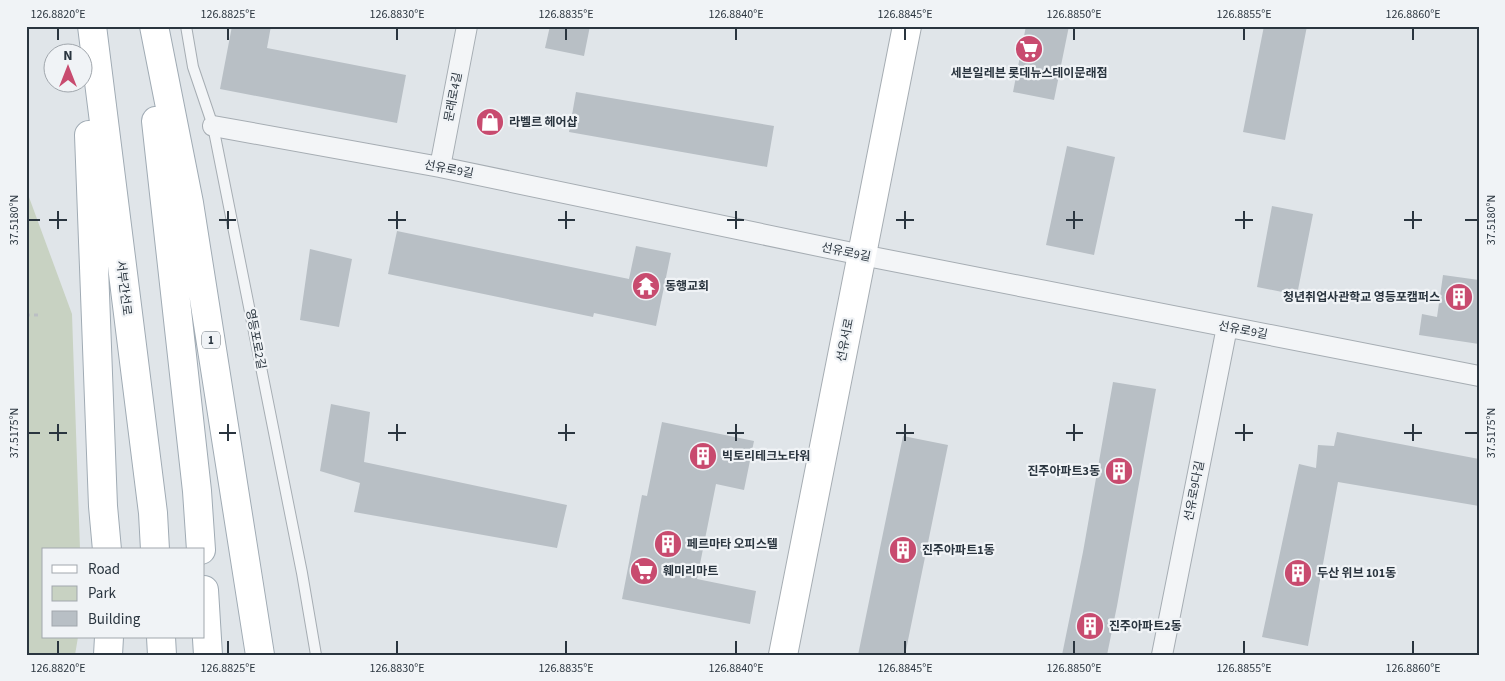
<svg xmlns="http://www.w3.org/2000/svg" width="1505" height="681" font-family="'Source Sans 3','Noto Sans KR',sans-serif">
  <rect width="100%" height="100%" fill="#e0e5e9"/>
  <!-- green -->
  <path fill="#c8d2c2" d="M 26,189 L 72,314 L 80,550 L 44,550 L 44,637 L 78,637 L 75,655 L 26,655 Z"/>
  <!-- building -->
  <path fill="#b8bfc5" d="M 232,26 L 271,26 L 267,48 L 406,75 L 397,123 L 220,89 Z
    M 550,26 L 590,26 L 584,56 L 545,48 Z
    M 1026,26 L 1069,26 L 1054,100 L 1013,92 Z
    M 1264,26 L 1307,26 L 1285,140 L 1243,132 Z
    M 576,92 L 774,126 L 767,167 L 569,132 Z
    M 1067,146 L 1115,157 L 1094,255 L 1046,245 Z
    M 1272,206 L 1313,214 L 1297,295 L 1257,287 Z
    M 397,231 L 629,279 L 636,246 L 671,253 L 656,326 L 594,313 L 593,317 L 388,274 Z
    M 310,249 L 352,259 L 339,327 L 300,320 Z
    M 1443,275 L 1479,280 L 1479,344 L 1419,335 L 1422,314 L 1437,317 Z
    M 1113,382 L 1156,389 L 1117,606 L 1107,655 L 1062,655 L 1083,552 Z
    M 331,404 L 370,412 L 364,462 L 567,505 L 557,548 L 354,512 L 360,483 L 320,471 Z
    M 662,422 L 754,441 L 744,490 L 716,484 L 697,579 L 756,591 L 750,624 L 622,599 L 642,495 L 647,496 Z
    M 1337,432 L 1479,459 L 1479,506 L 1338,482 L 1308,646 L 1262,637 L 1299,464 L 1316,468 L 1318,445 L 1334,446 Z
    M 903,436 L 948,445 L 905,655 L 858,655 Z"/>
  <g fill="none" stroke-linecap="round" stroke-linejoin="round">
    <defs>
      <path id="lane" d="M 186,26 L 193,67 L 213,126 L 302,573 L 316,655"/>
      <path id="street" d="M 213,126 L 440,167 L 862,255 L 1479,376
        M 440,167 L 467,26
        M 1162,655 L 1227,327"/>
      <path id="secondary" d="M 783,655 L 907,26"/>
      <path id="primary" d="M 92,26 L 153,513 L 155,550
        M 154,26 L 189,203 L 260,655
        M 156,121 L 197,491 L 201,550
        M 89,135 L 103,506 L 107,550
        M 204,590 L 208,655
        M 161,637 L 162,655
        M 108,655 L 109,637"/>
    </defs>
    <!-- lane casing -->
    <use href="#lane" stroke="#a6adb3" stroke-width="12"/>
    <!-- street casing -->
    <use href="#street" stroke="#a6adb3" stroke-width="22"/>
    <!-- secondary casing -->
    <use href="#secondary" stroke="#a6adb3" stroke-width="30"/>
    <!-- primary casing -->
    <use href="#primary" stroke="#a0abb4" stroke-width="30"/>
    <!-- path -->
    <path stroke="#bbbfc3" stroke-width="3" stroke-dasharray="4 4" stroke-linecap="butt" d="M 26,315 L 39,315"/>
    <!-- lane -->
    <use href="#lane" stroke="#f3f5f7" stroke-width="10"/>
    <!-- street -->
    <use href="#street" stroke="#f3f5f7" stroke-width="20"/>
    <!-- secondary -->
    <use href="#secondary" stroke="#fff" stroke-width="28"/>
    <!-- primary -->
    <use href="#primary" stroke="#fff" stroke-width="28"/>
  </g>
  <!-- ticks -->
  <path fill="none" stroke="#2a353f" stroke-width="2" d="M 58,28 L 58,40M 228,28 L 228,40M 397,28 L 397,40M 566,28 L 566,40M 736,28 L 736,40M 905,28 L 905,40M 1074,28 L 1074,40M 1244,28 L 1244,40M 1413,28 L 1413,40M 58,211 L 58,229M 228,211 L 228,229M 397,211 L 397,229M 566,211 L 566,229M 736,211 L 736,229M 905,211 L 905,229M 1074,211 L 1074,229M 1244,211 L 1244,229M 1413,211 L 1413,229M 28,220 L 40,220M 49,220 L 67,220M 219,220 L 236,220M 388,220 L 406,220M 558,220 L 575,220M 727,220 L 744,220M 896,220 L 914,220M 1066,220 L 1083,220M 1235,220 L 1253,220M 1404,220 L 1422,220M 1465,220 L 1478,220M 58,424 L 58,441M 228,424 L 228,441M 397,424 L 397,441M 566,424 L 566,441M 736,424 L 736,441M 905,424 L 905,441M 1074,424 L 1074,441M 1244,424 L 1244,441M 1413,424 L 1413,441M 28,433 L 40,433M 49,433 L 67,433M 219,433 L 236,433M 388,433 L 406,433M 558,433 L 575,433M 727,433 L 744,433M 896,433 L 914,433M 1066,433 L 1083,433M 1235,433 L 1253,433M 1404,433 L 1422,433M 1465,433 L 1478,433M 58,641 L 58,654M 228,641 L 228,654M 397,641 L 397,654M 566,641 L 566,654M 736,641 L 736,654M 905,641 L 905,654M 1074,641 L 1074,654M 1244,641 L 1244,654M 1413,641 L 1413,654"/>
  <!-- icons -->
  <defs>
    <symbol id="supermarket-disc" viewBox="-11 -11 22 22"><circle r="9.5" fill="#c84b6f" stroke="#f0f3f6"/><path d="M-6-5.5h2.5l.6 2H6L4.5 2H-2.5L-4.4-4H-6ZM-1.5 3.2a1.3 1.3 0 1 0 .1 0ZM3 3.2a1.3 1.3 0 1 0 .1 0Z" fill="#fff"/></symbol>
    <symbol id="shop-disc" viewBox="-11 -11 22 22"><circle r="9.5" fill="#c84b6f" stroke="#f0f3f6"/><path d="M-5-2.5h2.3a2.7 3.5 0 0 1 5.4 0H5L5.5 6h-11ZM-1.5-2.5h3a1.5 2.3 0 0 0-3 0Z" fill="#fff"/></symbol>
    <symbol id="temple-disc" viewBox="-11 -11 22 22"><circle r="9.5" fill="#c84b6f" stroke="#f0f3f6"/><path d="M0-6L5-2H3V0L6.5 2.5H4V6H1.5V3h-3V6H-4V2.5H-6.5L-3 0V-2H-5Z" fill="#fff"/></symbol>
    <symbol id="building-disc" viewBox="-11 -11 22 22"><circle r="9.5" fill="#c84b6f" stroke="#f0f3f6"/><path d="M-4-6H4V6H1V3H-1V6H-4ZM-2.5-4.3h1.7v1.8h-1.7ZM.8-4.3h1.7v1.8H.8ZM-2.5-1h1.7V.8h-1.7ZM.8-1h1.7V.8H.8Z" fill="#fff"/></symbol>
  </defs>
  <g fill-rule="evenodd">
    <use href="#supermarket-disc" x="1013" y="33" width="32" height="32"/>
    <use href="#shop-disc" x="474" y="106" width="32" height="32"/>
    <use href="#temple-disc" x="630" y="270" width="32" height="32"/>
    <use href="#building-disc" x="1443" y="281" width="32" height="32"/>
    <use href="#building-disc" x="687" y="440" width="32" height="32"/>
    <use href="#building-disc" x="1103" y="455" width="32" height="32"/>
    <use href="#building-disc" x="652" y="528" width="32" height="32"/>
    <use href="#building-disc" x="887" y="534" width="32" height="32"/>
    <use href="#supermarket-disc" x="628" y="555" width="32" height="32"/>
    <use href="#building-disc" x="1282" y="557" width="32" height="32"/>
    <use href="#building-disc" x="1074" y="610" width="32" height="32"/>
  </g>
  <g text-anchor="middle" stroke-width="4.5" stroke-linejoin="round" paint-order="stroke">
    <!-- shield labels -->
    <rect fill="#f0f3f6" stroke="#656e76" stroke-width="1" x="202" y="331.5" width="18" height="17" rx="4"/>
    <g font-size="11" font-weight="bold" fill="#2a353f">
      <text x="211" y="344">1</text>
    </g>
    <!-- poi labels -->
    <g font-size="12" font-weight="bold" fill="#2a353f" stroke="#f0f3f6" text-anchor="start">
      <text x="1029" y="77" text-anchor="middle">세븐일레븐 롯데뉴스테이문래점</text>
      <text x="509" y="126">라벨르 헤어샵</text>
      <text x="665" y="290">동행교회</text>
      <text x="1440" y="301" text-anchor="end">청년취업사관학교 영등포캠퍼스</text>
      <text x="722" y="460">빅토리테크노타워</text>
      <text x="1100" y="475" text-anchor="end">진주아파트3동</text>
      <text x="687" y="548">페르마타 오피스텔</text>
      <text x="922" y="554">진주아파트1동</text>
      <text x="663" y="575">훼미리마트</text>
      <text x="1317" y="577">두산 위브 101동</text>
      <text x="1109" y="630">진주아파트2동</text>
    </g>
    <!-- street labels -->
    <g font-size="12" fill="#2a353f" stroke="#f0f3f6">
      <text transform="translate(453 97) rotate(-79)" y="4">문래로4길</text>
      <text transform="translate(449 169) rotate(11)" y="4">선유로9길</text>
      <text transform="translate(846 252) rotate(12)" y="4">선유로9길</text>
      <text transform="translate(124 288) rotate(83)" y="4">서부간선로</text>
      <text transform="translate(1243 330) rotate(11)" y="4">선유로9길</text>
      <text transform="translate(256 339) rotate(79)" y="4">영등포로2길</text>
      <text transform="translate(845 340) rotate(-79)" y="4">선유서로</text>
      <text transform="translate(1194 491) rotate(-79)" y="4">선유로9다길</text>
    </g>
  </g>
  <!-- border -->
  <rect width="1505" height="681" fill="none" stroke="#f0f3f6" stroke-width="55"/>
  <!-- legend -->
  <rect x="42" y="548" width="162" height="90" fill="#f0f3f6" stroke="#a1a7ad"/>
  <rect x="52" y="565" width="25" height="8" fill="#ffffff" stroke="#a1a7ad"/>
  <text x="88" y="574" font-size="15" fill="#2a353f">Road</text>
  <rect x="52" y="586" width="25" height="15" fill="#c8d2c2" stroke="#a1a7ad"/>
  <text x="88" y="598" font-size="15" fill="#2a353f">Park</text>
  <rect x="52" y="611" width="25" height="15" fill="#b8bfc5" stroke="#a1a7ad"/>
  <text x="88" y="624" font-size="15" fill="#2a353f">Building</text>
  <!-- north arrow -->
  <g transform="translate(68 68)"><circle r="24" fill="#f0f3f6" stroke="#a1a7ad"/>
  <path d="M0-4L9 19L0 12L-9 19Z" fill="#c84b6f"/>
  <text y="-8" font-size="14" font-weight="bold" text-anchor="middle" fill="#2a353f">N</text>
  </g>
  <rect x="28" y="28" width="1450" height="626" fill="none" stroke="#2a353f" stroke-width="2"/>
  <g font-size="12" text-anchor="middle" fill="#2a353f">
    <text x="58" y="18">126.8820°E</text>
    <text x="228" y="18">126.8825°E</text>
    <text x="397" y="18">126.8830°E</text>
    <text x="566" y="18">126.8835°E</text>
    <text x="736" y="18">126.8840°E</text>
    <text x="905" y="18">126.8845°E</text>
    <text x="1074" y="18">126.8850°E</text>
    <text x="1244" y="18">126.8855°E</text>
    <text x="1413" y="18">126.8860°E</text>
    <text transform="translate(14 220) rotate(-90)" y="4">37.5180°N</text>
    <text transform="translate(1491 220) rotate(-90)" y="4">37.5180°N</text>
    <text transform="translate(14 433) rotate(-90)" y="4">37.5175°N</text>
    <text transform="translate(1491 433) rotate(-90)" y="4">37.5175°N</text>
    <text x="58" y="672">126.8820°E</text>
    <text x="228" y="672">126.8825°E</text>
    <text x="397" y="672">126.8830°E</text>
    <text x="566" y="672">126.8835°E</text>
    <text x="736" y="672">126.8840°E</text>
    <text x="905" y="672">126.8845°E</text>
    <text x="1074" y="672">126.8850°E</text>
    <text x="1244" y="672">126.8855°E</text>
    <text x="1413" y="672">126.8860°E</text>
  </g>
</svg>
